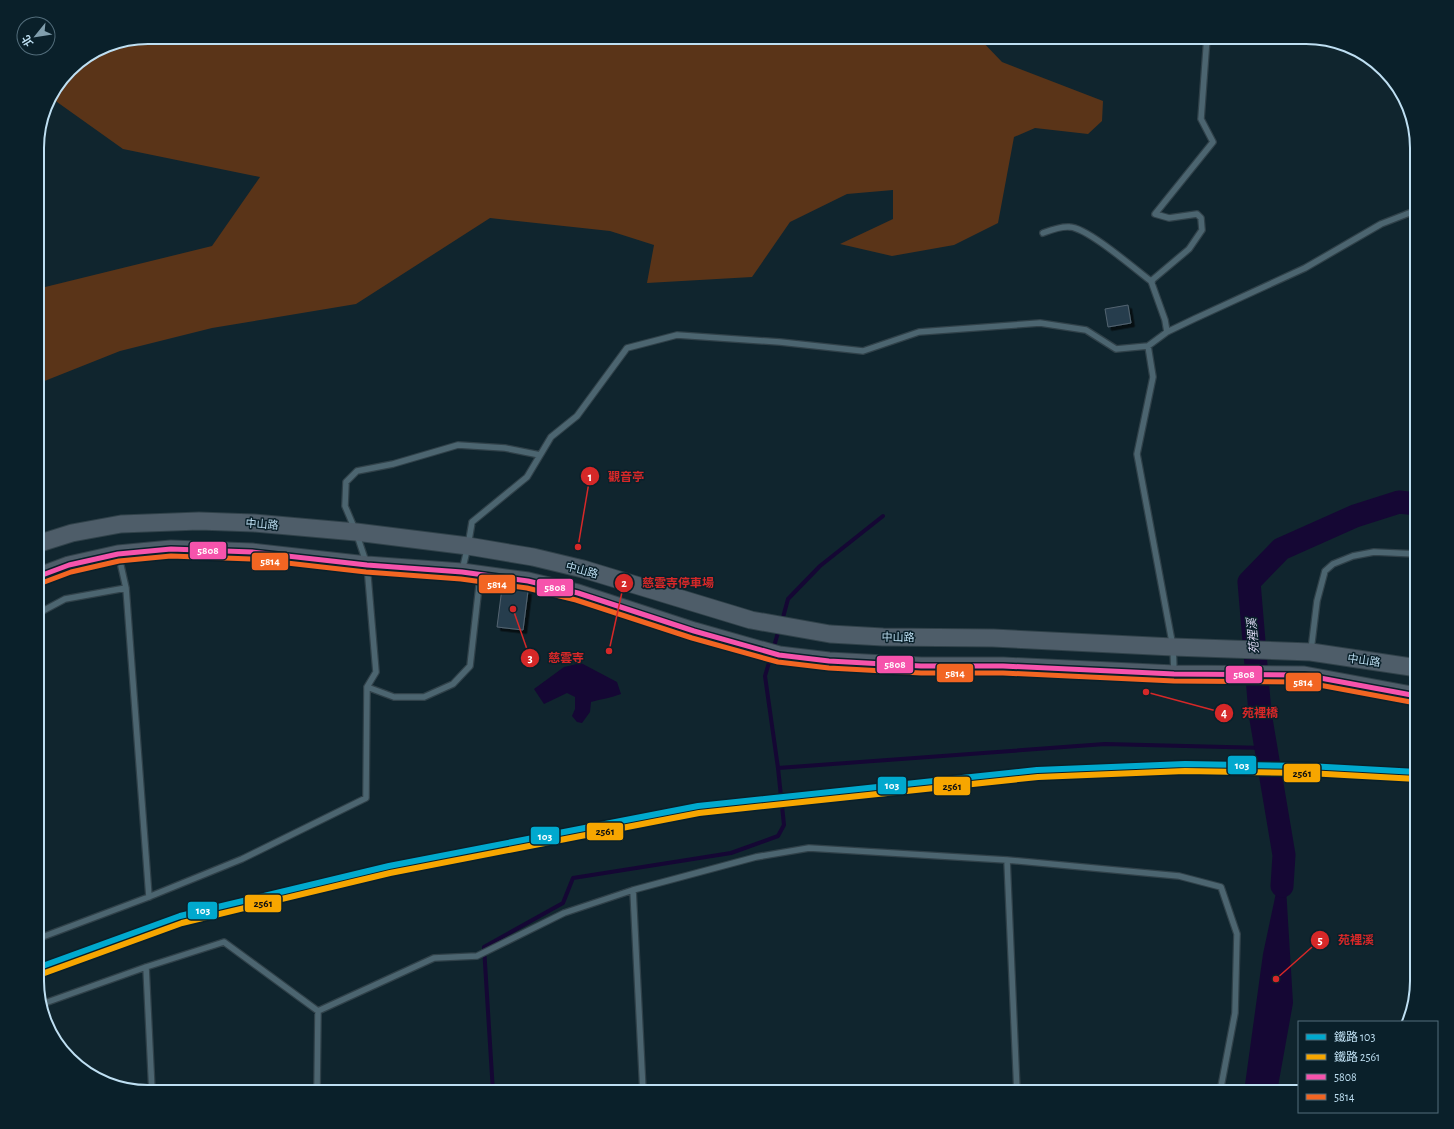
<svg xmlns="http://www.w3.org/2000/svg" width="1454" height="1129" font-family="'Alegreya Sans','Noto Sans TC',sans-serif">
  <defs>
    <filter id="shadow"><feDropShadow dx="3.5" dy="3.5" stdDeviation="0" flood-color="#0009"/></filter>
  </defs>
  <rect width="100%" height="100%" fill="#10252e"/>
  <!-- green -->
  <path fill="#5a3418" d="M 148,37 L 978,37 L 1002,62 L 1103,101 L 1102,121 L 1088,134 L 1035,128 L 1014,137 L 998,223 L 954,245 L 892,256 L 840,244 L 893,219 L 893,190 L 847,194 L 790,222 L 752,277 L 647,283 L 654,245 L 610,231 L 490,218 L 356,304 L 212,328 L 120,351 L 37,384 L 37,289 L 212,246 L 260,177 L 123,149 L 50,97 L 75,65 L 106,45 Z"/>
  <!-- water -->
  <path fill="#150734" d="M 581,663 L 617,682 L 621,694 C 611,698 601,699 591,702 L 590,712 L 582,723 L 577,722 L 572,716 L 575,709 L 575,697 L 567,693 L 544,704 L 534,689 L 564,667 Z
    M 1284,855 L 1293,1003 L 1277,1092 L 1244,1092 L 1263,954 Z"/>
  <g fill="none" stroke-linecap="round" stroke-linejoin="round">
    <!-- stream -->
    <path stroke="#150734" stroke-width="4" d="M 782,621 L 788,599 L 820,566 L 883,516
      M 773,650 L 779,629
      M 771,656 L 765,676 L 778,768 L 1105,744 L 1266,748
      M 493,1092 L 484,947 L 563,903 L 573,878 L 731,853 L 778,836 L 784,825 L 778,768"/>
    <!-- river -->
    <path stroke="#150734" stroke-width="23" d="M 1282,886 L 1284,855 L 1260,713 L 1249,582 L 1281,549 L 1355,516 L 1399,502 L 1417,504"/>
  </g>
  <!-- building -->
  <path fill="#283d4d" stroke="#536471" filter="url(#shadow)" d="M 1128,305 L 1131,323 L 1108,327 L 1105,309 Z
    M 502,588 L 528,591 L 523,630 L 497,627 Z"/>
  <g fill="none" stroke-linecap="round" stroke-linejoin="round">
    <defs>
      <path id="service" d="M 1043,233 C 1051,230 1061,226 1070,227 C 1088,228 1136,270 1152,282
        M 1167,332 L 1165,320 L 1151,281 L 1189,249 L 1202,230 L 1201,218 L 1197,214 L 1169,218 L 1155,214 L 1213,142 L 1201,119 L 1207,37
        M 1148,346 L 1153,377 L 1137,454 L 1173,647 L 1174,672
        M 119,557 L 126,588 L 149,897
        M 462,571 L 468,546 L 472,522 L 527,477 L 551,437 L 577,416 L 627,348 L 677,335 L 780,342 L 863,351 L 919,332 L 1040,323 L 1086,330 L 1116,349 L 1148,346 L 1167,332 L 1194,319 L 1305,268 L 1381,224 L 1417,210
        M 37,614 L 65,599 L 126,588
        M 1311,650 L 1317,601 L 1325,571 L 1333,564 L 1353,556 L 1374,552 L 1417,554
        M 367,687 L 394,697 L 424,697 L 453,684 L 470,666 L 480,577
        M 1007,860 L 1017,1092
        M 633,890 L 643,1092
        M 37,939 L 146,898 L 242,859 L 366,798 L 367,687 L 376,672 L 367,565 L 356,532 L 345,506 L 346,482 L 357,471 L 393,464 L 458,445 L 505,448 L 540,455
        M 146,967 L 152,1092
        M 42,1004 L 146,967 L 224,942 L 318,1011 L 434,958 L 477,956 L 564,913 L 633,890 L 756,857 L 809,848 L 1007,860 L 1179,876 L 1221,887 L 1237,934 L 1235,1013 L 1220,1092
        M 317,1092 L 318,1011"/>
      <path id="primary" d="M 37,544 L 72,533 L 121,524 L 199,521 L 254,523 L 356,532 L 468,546 L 533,557 L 583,569 L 751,620 L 830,634 L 883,637 L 993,638 L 1173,647 L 1311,652 L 1411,667 L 1417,666
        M 37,577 L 69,565 L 118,554 L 171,549 L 252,552 L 367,565 L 462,572 L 528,581 L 578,593 L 694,631 L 779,655 L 829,661 L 921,666 L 1003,666 L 1174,674 L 1304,675 L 1417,696"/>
    </defs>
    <!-- service casing -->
    <use href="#service" stroke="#304149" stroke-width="8"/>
    <!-- primary casing -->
    <use href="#primary" stroke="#304149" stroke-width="19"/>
    <!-- service -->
    <use href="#service" stroke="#4c6570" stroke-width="5.5"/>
    <!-- primary -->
    <use href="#primary" stroke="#4e5d69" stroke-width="17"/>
    <defs>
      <path id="bus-1" d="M 37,577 L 69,565 L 118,554 L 171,549 L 252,552 L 367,565 L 462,572 L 528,581 L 578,593 L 694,631 L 779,655 L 829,661 L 921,666 L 1003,666 L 1174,674 L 1304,675 L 1417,696"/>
      <path id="bus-2" d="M 39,584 L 71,572 L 119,561 L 171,556 L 251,559 L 366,572 L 461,579 L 527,588 L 576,600 L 692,638 L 778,662 L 829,668 L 921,673 L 1003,673 L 1174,681 L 1303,682 L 1416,703"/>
    </defs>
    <!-- bus-1 casing -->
    <use href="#bus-1" stroke="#0a202a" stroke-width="8"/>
    <!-- bus-2 casing -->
    <use href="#bus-2" stroke="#0a202a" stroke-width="8"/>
    <!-- bus-1 -->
    <use href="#bus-1" stroke="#f653ac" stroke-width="5"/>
    <!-- bus-2 -->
    <use href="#bus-2" stroke="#f26522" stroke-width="5"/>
    <defs>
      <path id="rail-1" d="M 37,968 L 180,916 L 389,866 L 698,806 L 1037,770 L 1185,764 L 1308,766 L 1417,772"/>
      <path id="rail-2" d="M 39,975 L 182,923 L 390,873 L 699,813 L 1038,777 L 1185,771 L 1308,773 L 1417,779"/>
    </defs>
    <!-- rail-1 casing -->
    <use href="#rail-1" stroke="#0a202a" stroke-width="9"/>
    <!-- rail-2 casing -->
    <use href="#rail-2" stroke="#0a202a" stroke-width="9"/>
    <!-- rail-1 -->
    <use href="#rail-1" stroke="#00a9ce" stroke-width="6"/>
    <!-- rail-2 -->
    <use href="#rail-2" stroke="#f7a600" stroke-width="6"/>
  </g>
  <g text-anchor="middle" stroke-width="3" stroke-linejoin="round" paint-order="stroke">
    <!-- street labels -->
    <g font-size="11" fill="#bedff2" stroke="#0a202a">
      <text transform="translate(262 524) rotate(4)" y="4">中山路</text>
      <text transform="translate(582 570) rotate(15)" y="4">中山路</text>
      <text transform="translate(898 637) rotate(1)" y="4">中山路</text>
      <text transform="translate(1364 660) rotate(8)" y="4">中山路</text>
    </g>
    <!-- water labels -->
    <g font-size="12" font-style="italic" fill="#d9d5ef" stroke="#0a202a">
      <text transform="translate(1253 636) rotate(-95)" y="4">苑裡溪</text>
    </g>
  </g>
  <!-- crop -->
  <path d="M0 0H1454V1129H0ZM148 44H1306A104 104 0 0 1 1410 148V981A104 104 0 0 1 1306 1085H148A104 104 0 0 1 44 981V148A104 104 0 0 1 148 44Z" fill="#0a202a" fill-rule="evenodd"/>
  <path fill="none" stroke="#bedff2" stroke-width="2" d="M148 44H1306A104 104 0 0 1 1410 148V981A104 104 0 0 1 1306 1085H148A104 104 0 0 1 44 981V148A104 104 0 0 1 148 44Z"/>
  <!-- callouts -->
  <path fill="none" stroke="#d62828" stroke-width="1.5" d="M578 547L590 476M609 651L624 583M513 609L530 658M1146 692L1224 713M1276 979L1320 940"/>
  <g fill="#d62828" stroke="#0a202a" stroke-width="1.5">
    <circle cx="578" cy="547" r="4"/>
    <circle cx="609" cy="651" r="4"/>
    <circle cx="513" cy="609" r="4"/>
    <circle cx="1146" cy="692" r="4"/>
    <circle cx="1276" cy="979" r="4"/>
    <circle cx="590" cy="476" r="10"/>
    <circle cx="624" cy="583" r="10"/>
    <circle cx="530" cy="658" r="10"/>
    <circle cx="1224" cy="713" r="10"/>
    <circle cx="1320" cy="940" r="10"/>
  </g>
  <g font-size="12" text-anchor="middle" font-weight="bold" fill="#fff">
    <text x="590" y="481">1</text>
    <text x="624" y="587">2</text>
    <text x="530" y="662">3</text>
    <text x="1224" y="717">4</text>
    <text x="1320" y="944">5</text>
  </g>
  <g font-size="12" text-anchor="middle" font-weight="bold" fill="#d62828" stroke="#0a202a" stroke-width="3" stroke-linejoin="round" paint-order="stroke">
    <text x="626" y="481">觀音亭</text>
    <text x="678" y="587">慈雲寺停車場</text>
    <text x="566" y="662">慈雲寺</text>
    <text x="1260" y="717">苑裡橋</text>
    <text x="1356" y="944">苑裡溪</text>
  </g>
  <g stroke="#0a202a" stroke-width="1.5">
    <rect x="189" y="541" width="38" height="19" rx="4" fill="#f653ac"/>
    <rect x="251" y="552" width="38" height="19" rx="4" fill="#f26522"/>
    <rect x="478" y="574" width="38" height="20" rx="4" fill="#f26522"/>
    <rect x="536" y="578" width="38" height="19" rx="4" fill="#f653ac"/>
    <rect x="876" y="655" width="38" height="19" rx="4" fill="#f653ac"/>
    <rect x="936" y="663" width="38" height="20" rx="4" fill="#f26522"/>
    <rect x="1225" y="665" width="38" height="19" rx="4" fill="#f653ac"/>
    <rect x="1285" y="672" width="37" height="20" rx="4" fill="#f26522"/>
    <rect x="1227" y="755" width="30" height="20" rx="4" fill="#00a9ce"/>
    <rect x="1283" y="763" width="38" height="20" rx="4" fill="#f7a600"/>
    <rect x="877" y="776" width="30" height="19" rx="4" fill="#00a9ce"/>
    <rect x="933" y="776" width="38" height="20" rx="4" fill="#f7a600"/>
    <rect x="586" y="822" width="38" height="19" rx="4" fill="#f7a600"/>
    <rect x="530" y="826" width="30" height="19" rx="4" fill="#00a9ce"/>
    <rect x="244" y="894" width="38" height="19" rx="4" fill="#f7a600"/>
    <rect x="187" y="901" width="31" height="19" rx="4" fill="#00a9ce"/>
  </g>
  <g font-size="11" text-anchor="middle" font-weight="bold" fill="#fff">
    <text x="208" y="554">5808</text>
    <text x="270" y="565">5814</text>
    <text x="497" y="588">5814</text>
    <text x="555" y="591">5808</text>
    <text x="895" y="668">5808</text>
    <text x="955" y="677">5814</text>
    <text x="1244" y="678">5808</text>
    <text x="1303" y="686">5814</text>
    <text x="1242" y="769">103</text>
    <text x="892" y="789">103</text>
    <text x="545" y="840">103</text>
    <text x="203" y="914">103</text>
  </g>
  <g font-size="11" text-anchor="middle" font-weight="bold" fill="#111">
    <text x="1302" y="777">2561</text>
    <text x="952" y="790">2561</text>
    <text x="605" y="835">2561</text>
    <text x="263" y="907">2561</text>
  </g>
  <!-- legend -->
  <rect x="1298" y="1021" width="140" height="92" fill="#0a202a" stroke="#526c7a"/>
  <rect x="1306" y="1034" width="20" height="6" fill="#00a9ce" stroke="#526c7a"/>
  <text x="1334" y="1041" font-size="12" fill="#bedff2">鐵路 103</text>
  <rect x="1306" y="1054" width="20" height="6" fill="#f7a600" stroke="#526c7a"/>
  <text x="1334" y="1061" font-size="12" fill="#bedff2">鐵路 2561</text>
  <rect x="1306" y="1074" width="20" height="6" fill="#f653ac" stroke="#526c7a"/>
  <text x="1334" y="1081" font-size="12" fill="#bedff2">5808</text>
  <rect x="1306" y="1094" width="20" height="6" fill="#f26522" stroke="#526c7a"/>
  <text x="1334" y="1101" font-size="12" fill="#bedff2">5814</text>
  <!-- north arrow -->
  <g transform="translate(36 36) rotate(240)"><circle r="19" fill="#0a202a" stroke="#526c7a"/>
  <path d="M0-3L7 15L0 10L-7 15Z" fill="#819ead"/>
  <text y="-6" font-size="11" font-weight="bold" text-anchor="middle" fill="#bedff2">北</text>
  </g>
</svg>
